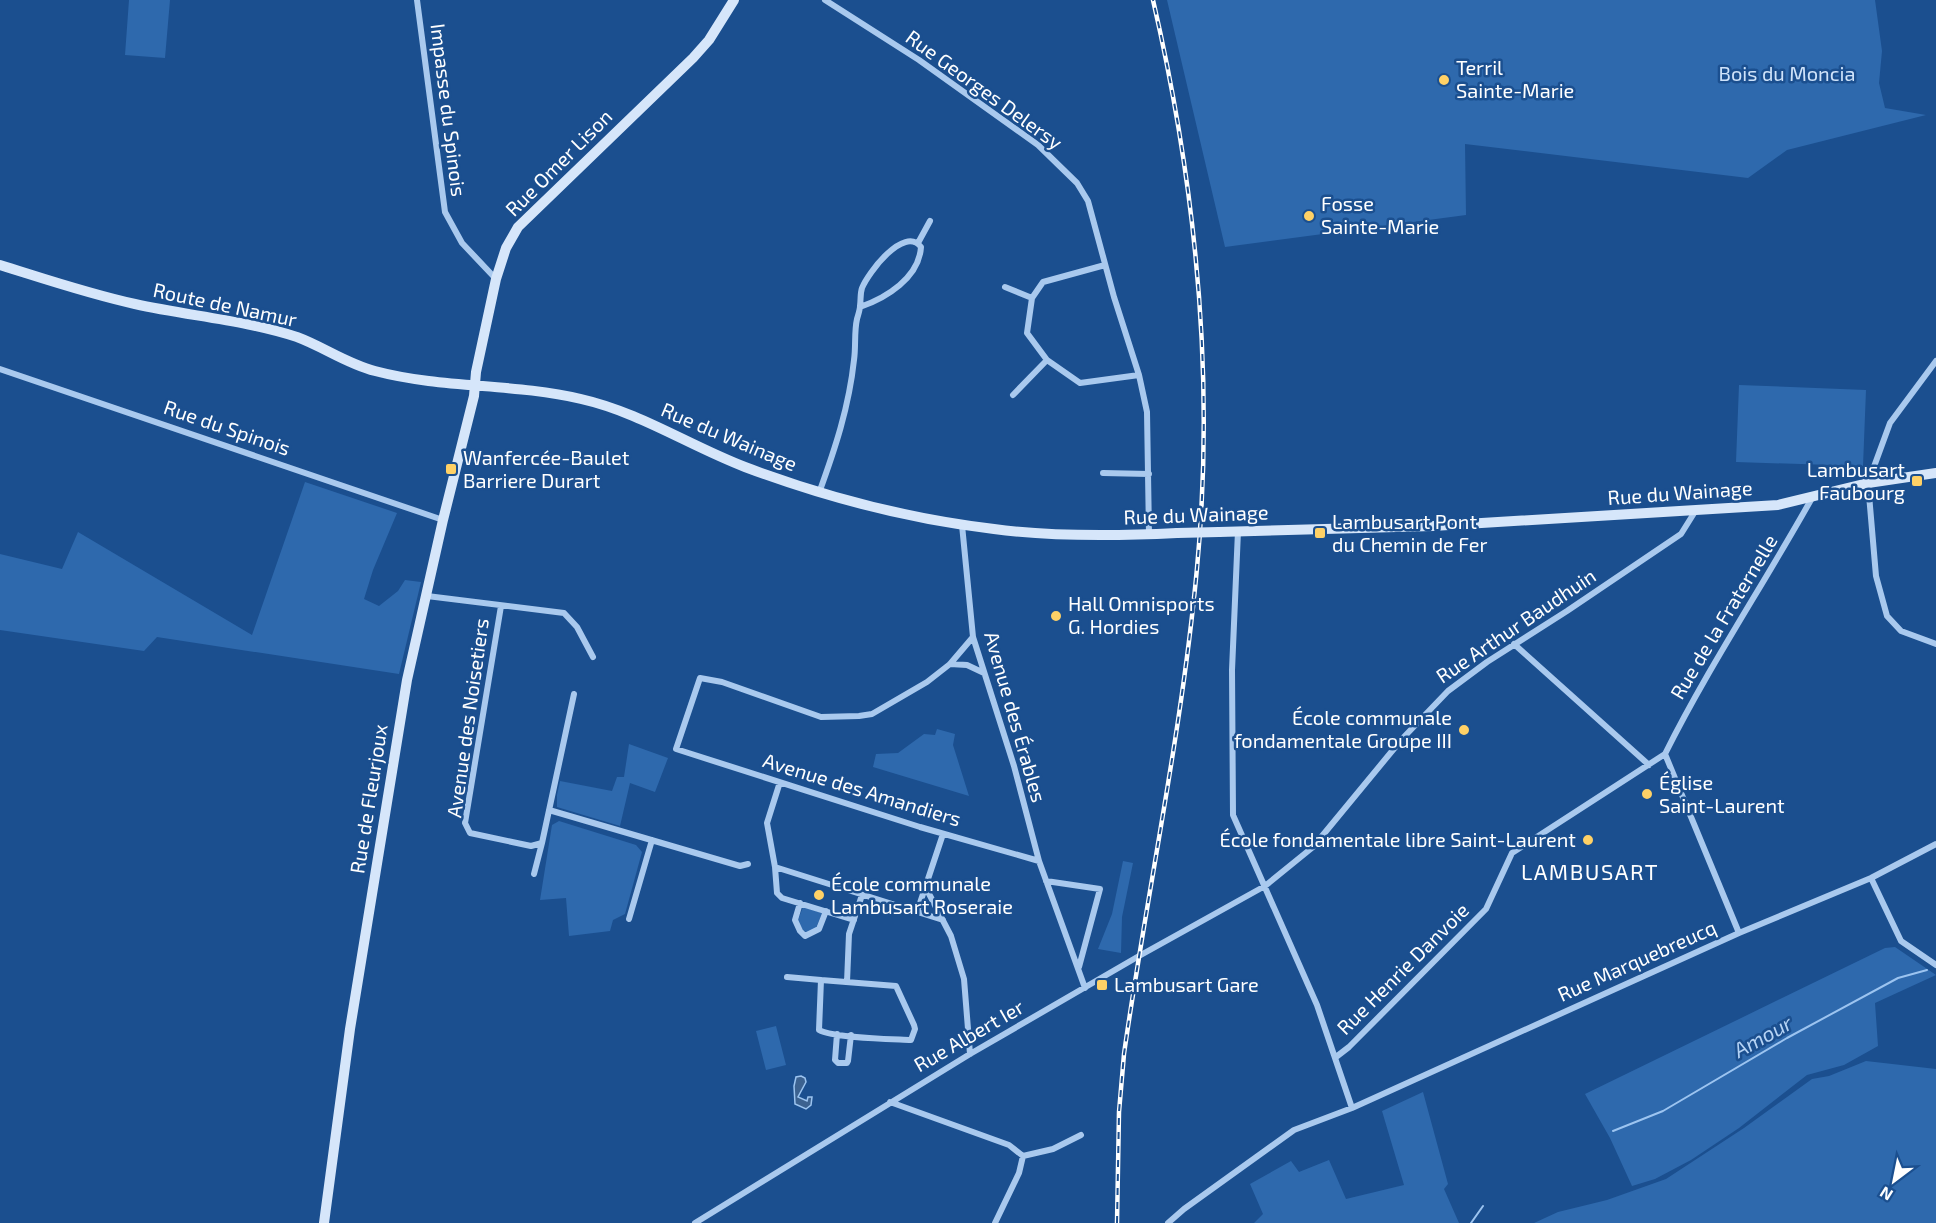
<svg xmlns="http://www.w3.org/2000/svg" width="1936" height="1223" font-family="'Exo 2',sans-serif">
  <rect width="100%" height="100%" fill="#1b4f8f"/>
  <!-- green -->
  <path fill="#2e69ad" d="M 129,0 L 170,0 L 165,58 L 125,55 Z
    M 1167,0 L 1875,0 L 1882,51 L 1879,83 L 1885,108 L 1926,115 L 1787,150 L 1748,178 L 1465,144 L 1466,215 L 1225,247 Z
    M 1739,385 L 1866,390 L 1863,466 L 1736,462 Z
    M 305,482 L 397,513 L 373,570 L 364,599 L 379,606 L 398,591 L 405,580 L 421,582 L 399,674 L 157,637 L 144,651 L 0,630 L 0,554 L 62,569 L 78,532 L 252,635 Z
    M 937,729 L 955,734 L 953,745 L 969,796 L 873,767 L 876,754 L 898,753 L 924,734 L 935,735 Z
    M 629,744 L 668,758 L 655,792 L 630,783 L 620,826 L 557,807 L 557,795 L 560,781 L 612,791 L 617,777 L 624,777 Z
    M 559,821 L 636,845 L 642,852 L 625,914 L 613,920 L 610,931 L 569,936 L 566,898 L 540,900 L 552,825 Z
    M 1123,861 L 1133,863 L 1122,917 L 1121,953 L 1098,949 L 1112,914 Z
    M 803,907 L 822,913 L 816,928 L 807,933 L 802,929 L 798,920 Z
    M 1895,947 L 1936,975 L 1875,1003 L 1878,1046 L 1844,1065 L 1807,1075 L 1739,1128 L 1691,1160 L 1655,1179 L 1632,1186 L 1610,1138 L 1585,1094 L 1885,948 Z
    M 776,1026 L 786,1065 L 766,1070 L 756,1031 Z
    M 1866,1061 L 1936,1069 L 1936,1223 L 1534,1223 L 1558,1212 L 1607,1200 L 1666,1179 L 1744,1128 L 1812,1079 L 1829,1076 Z
    M 1423,1092 L 1448,1184 L 1444,1189 L 1459,1223 L 1254,1223 L 1263,1214 L 1250,1184 L 1291,1161 L 1299,1172 L 1329,1160 L 1346,1199 L 1404,1185 L 1382,1111 Z"/>
  <!-- water -->
  <path fill="#3c6290" stroke="#9cc4f0" stroke-width="1.5" d="M 801,1076 L 805,1078 L 806,1082 L 798,1097 L 807,1101 L 808,1097 L 812,1097 L 811,1105 L 806,1109 L 795,1104 L 794,1086 L 796,1077 Z"/>
  <g fill="none" stroke-linecap="round" stroke-linejoin="round">
    <!-- stream -->
    <path stroke="#9cc4f0" stroke-width="2" d="M 1613,1131 L 1663,1111 L 1787,1038 L 1898,978 L 1927,970
      M 1471,1223 L 1483,1206"/>
    <!-- street -->
    <path stroke="#a9c9ee" stroke-width="6" d="M 417,0 L 445,212 L 462,243 L 496,279
      M 825,0 L 919,60 L 1038,145 L 1077,183 L 1088,201 L 1114,297 L 1139,375 L 1147,412 L 1149,534
      M 918,243 L 930,221
      M 1105,265 L 1043,282 L 1032,298 L 1027,333 L 1047,360 L 1080,383 L 1139,375
      M 1005,287 L 1032,298
      M 1936,361 L 1890,423 L 1868,483 L 1876,576 L 1887,616 L 1901,631 L 1936,644
      M 0,369 L 443,520
      M 1013,395 L 1047,360
      M 1103,473 L 1149,474
      M 819,493 C 835,449 849,407 854,360 C 856,347 854,332 857,319 C 858,315 860,310 860,306 C 861,299 860,294 862,288 C 868,273 904,225 921,247 C 919,278 886,298 860,307
      M 962,525 L 973,637 L 1014,766 L 1039,861 L 1085,988
      M 1238,531 L 1232,670 L 1233,815 L 1317,1005 L 1352,1108
      M 427,596 L 564,613 L 577,627 L 593,657
      M 501,606 L 465,823 L 470,833 L 531,846 L 542,843 L 574,694
      M 973,637 L 950,664 L 927,682 L 872,714 L 859,716 L 821,717 L 722,682 L 700,678 L 676,749 L 920,827 L 1039,861
      M 1514,644 L 1649,765
      M 950,664 L 967,665 L 984,673
      M 1665,754 C 1709,666 1764,584 1812,498
      M 1665,754 L 1739,933
      M 780,782 L 767,823 L 775,867 L 777,893 L 782,898 L 854,920
      M 549,810 L 740,866 L 748,864
      M 775,867 L 943,920
      M 534,874 L 542,843
      M 1871,878 L 1901,941 L 1936,965
      M 1046,881 L 1100,889 L 1079,967
      M 926,888 L 951,936 L 964,979 L 970,1054
      M 800,903 L 795,920 L 800,931 L 805,936 L 819,929 L 826,911
      M 917,912 L 943,834
      M 629,919 L 652,840
      M 787,977 L 821,980
      M 821,980 L 896,986 L 914,1025 L 915,1029 L 911,1040 C 892,1039 833,1038 819,1030 Z
      M 847,982 L 849,934 L 862,895
      M 837,1034 L 835,1060 L 838,1063 L 847,1063 L 848,1061 L 851,1035
      M 1336,1057 L 1349,1047 L 1486,909 L 1512,853 L 1665,754
      M 890,1102 L 1009,1145 L 1023,1156 L 1053,1149 L 1081,1135
      M 695,1223 L 970,1054 L 1139,956 L 1265,886 L 1313,847 L 1402,739 L 1448,691 L 1487,662 L 1567,611 L 1681,534 L 1696,510
      M 995,1223 L 1019,1173 L 1023,1156
      M 1168,1223 L 1184,1209 L 1294,1130 L 1352,1108 L 1739,933 L 1871,878 L 1936,844"/>
    <!-- secondary -->
    <path stroke="#d6e6fa" stroke-width="10" d="M 0,265 C 45,279 89,294 135,304 C 189,316 245,320 297,337 C 324,347 347,364 375,371 C 443,389 514,383 581,399 C 639,412 690,446 745,467 C 825,497 909,519 994,529 C 1054,537 1116,536 1177,533
      M 1219,532 L 1433,526 L 1778,505 L 1868,483 L 1936,473
      M 324,1223 L 350,1029 L 407,680 L 443,520 L 474,396 L 476,372 L 496,279 L 506,248 L 518,227 L 693,58 L 709,40 L 734,0"/>
    <defs>
      <path id="rail" d="M 1117,1223 L 1119,1112 L 1124,1054 C 1147,892 1182,731 1197,568 C 1215,377 1196,186 1153,0"/>
    </defs>
    <!-- rail casing -->
    <use href="#rail" stroke="#fff" stroke-width="4.5"/>
    <!-- rail -->
    <use href="#rail" stroke="#1b4f8f" stroke-width="2" stroke-dasharray="7" stroke-linecap="butt"/>
    <!-- secondary-bridge -->
    <path stroke="#d6e6fa" stroke-width="10" d="M 1177,533 L 1219,532"/>
  </g>
  <!-- markers -->
  <g fill="#ffd166" stroke="#1b4f8f" stroke-width="2">
    <circle cx="1444" cy="80" r="6"/>
    <circle cx="1309" cy="216" r="6"/>
    <rect x="445" y="463" width="12" height="12" rx="3"/>
    <rect x="1911" y="475" width="12" height="12" rx="3"/>
    <rect x="1314" y="527" width="12" height="12" rx="3"/>
    <circle cx="1056" cy="616" r="6"/>
    <circle cx="1464" cy="730" r="6"/>
    <circle cx="1647" cy="794" r="6"/>
    <circle cx="1588" cy="840" r="6"/>
    <circle cx="819" cy="895" r="6"/>
    <rect x="1096" y="979" width="12" height="12" rx="3"/>
  </g>
  <g text-anchor="middle" stroke-width="5" stroke-linejoin="round" paint-order="stroke">
    <!-- poi labels -->
    <g font-size="20" fill="#fff" stroke="#1b4f8f" text-anchor="start">
      <text x="1456" y="75">Terril<tspan x="1456" dy="23">Sainte-Marie</tspan></text>
      <text x="1321" y="211">Fosse<tspan x="1321" dy="23">Sainte-Marie</tspan></text>
      <text x="463" y="465">Wanfercée-Baulet<tspan x="463" dy="23">Barriere Durart</tspan></text>
      <text x="1905" y="477" text-anchor="end">Lambusart<tspan x="1905" dy="23">Faubourg</tspan></text>
      <text x="1332" y="529">Lambusart Pont<tspan x="1332" dy="23">du Chemin de Fer</tspan></text>
      <text x="1068" y="611">Hall Omnisports<tspan x="1068" dy="23">G. Hordies</tspan></text>
      <text x="1452" y="725" text-anchor="end">École communale<tspan x="1452" dy="23">fondamentale Groupe III</tspan></text>
      <text x="1659" y="790">Église<tspan x="1659" dy="23">Saint-Laurent</tspan></text>
      <text x="1576" y="847" text-anchor="end">École fondamentale libre Saint-Laurent</text>
      <text x="831" y="891">École communale<tspan x="831" dy="23">Lambusart Roseraie</tspan></text>
      <text x="1114" y="992">Lambusart Gare</text>
    </g>
    <!-- park labels -->
    <g font-size="20" fill="#cfe3fa" stroke="#1b4f8f">
      <text x="1787" y="81">Bois du Moncia</text>
    </g>
    <!-- street labels -->
    <g font-size="20" fill="#fff" stroke="#1b4f8f">
      <text transform="translate(984 90) rotate(36)" y="7">Rue Georges Delersy</text>
      <text transform="translate(448 110) rotate(83)" y="7">Impasse du Spinois</text>
      <text transform="translate(559 163) rotate(-45)" y="7">Rue Omer Lison</text>
      <text transform="translate(225 305) rotate(12)" y="7">Route de Namur</text>
      <text transform="translate(227 428) rotate(19)" y="7">Rue du Spinois</text>
      <text transform="translate(729 437) rotate(23)" y="7">Rue du Wainage</text>
      <text transform="translate(1680 493) rotate(-4)" y="7">Rue du Wainage</text>
      <text transform="translate(1196 515) rotate(-2)" y="7">Rue du Wainage</text>
      <text transform="translate(1724 617) rotate(-59)" y="7">Rue de la Fraternelle</text>
      <text transform="translate(1516 626) rotate(-34)" y="7">Rue Arthur Baudhuin</text>
      <text transform="translate(1015 717) rotate(74)" y="7">Avenue des Érables</text>
      <text transform="translate(468 718) rotate(-82)" y="7">Avenue des Noisetiers</text>
      <text transform="translate(862 790) rotate(17)" y="7">Avenue des Amandiers</text>
      <text transform="translate(369 799) rotate(-81)" y="7">Rue de Fleurjoux</text>
      <text transform="translate(1637 961) rotate(-24)" y="7">Rue Marquebreucq</text>
      <text transform="translate(1403 969) rotate(-45)" y="7">Rue Henrie Danvoie</text>
      <text transform="translate(969 1036) rotate(-30)" y="7">Rue Albert Ier</text>
    </g>
    <!-- water labels -->
    <g font-size="21" font-style="italic" fill="#b5d3f5" stroke="#1b4f8f">
      <text transform="translate(1763 1037) rotate(-29)" y="7">Amour</text>
    </g>
    <!-- quarter labels -->
    <g font-size="22" letter-spacing="1.5" fill="#fff" stroke="#1b4f8f">
      <text x="1590" y="880">LAMBUSART</text>
    </g>
  </g>
  <!-- north arrow -->
  <g transform="translate(1894 1181) rotate(212)" stroke="#1b4f8f" stroke-width="4.5" paint-order="stroke">
  <path d="M0-4.5L10 22L0 15L-10 22Z" fill="#ffffff"/>
  <text y="-9" font-size="16" font-weight="bold" text-anchor="middle" fill="#ffffff">N</text>
  </g>
</svg>
